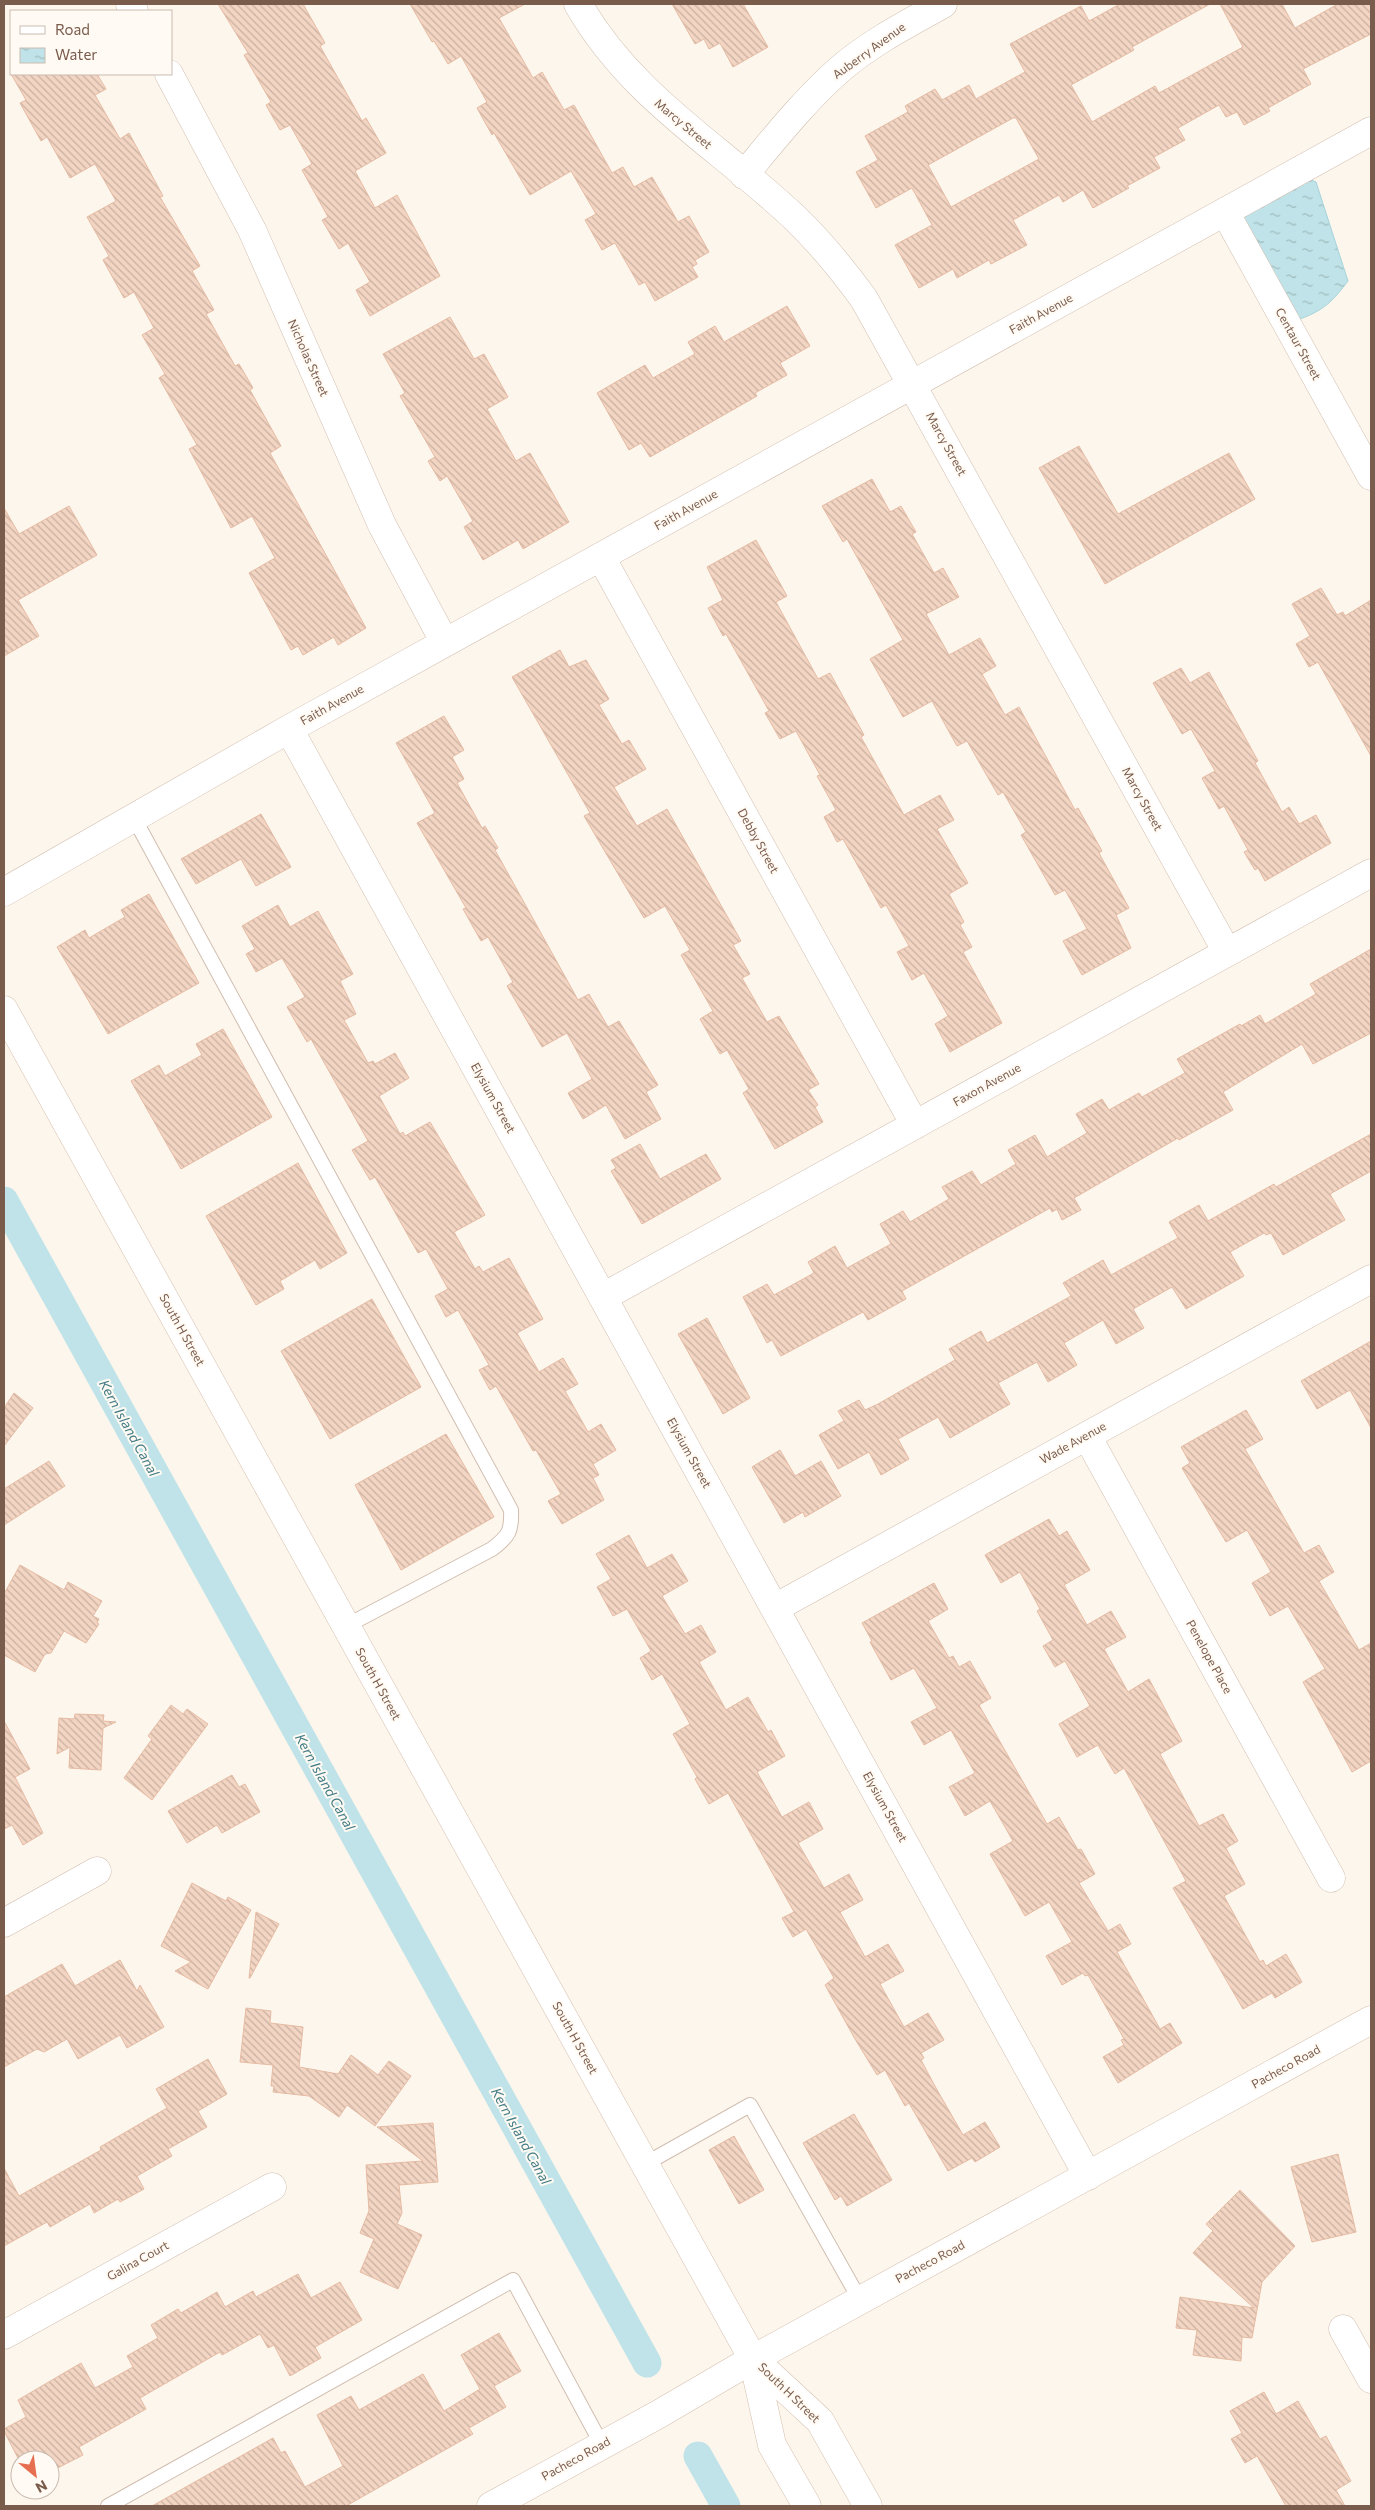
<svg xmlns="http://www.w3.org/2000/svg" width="1375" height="2510" font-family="Commissioner,sans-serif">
  <defs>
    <pattern id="water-ripples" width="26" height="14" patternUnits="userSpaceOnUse" patternTransform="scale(1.25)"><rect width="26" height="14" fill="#bfe3e8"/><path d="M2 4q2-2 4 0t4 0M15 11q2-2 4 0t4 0" fill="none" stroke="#a0bbbe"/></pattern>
    <pattern id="building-back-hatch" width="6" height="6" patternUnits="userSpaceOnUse" patternTransform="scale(1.25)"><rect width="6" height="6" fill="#f3d5c3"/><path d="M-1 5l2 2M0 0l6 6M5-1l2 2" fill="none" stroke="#cab0a1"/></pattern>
  </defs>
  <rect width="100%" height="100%" fill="#fdf6ec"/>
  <!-- water -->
  <path fill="url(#water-ripples)" stroke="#a5d3da" d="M 1304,177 L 1316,182 L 1348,281 C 1332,302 1324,310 1300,319 L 1239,219 Z"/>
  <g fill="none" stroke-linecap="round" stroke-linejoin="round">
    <!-- canal -->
    <path stroke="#bfe3e8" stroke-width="29" d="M 4,1201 L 647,2363
      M 698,2456 L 726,2506"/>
  </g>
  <!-- building -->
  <path fill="url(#building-back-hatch)" stroke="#e6bba3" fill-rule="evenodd" d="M 218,4 L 303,4 L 325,43 L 320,46 L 362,121 L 366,118 L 386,153 L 355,171 L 375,208 L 397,195 L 440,276 L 370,316 L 356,290 L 370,282 L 348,243 L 339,249 L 322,220 L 328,217 L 302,170 L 312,164 L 290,125 L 280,130 L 266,105 L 271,102 L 244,55 L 248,53 Z
    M 410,4 L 525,4 L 499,18 L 533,78 L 542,72 L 564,110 L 574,105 L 612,173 L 623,167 L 634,187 L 652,177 L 678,222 L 689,216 L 709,252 L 695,260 L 697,264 L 692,267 L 698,277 L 655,301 L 645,282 L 639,285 L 615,243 L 602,250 L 585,220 L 596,214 L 571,171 L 530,195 L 494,133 L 492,135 L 477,108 L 487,102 L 461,56 L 448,64 L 434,41 L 432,42 Z
    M 672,4 L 743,4 L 768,47 L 733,67 L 720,43 L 709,49 L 704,39 L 695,44 Z
    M 1120,4 L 1210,4 L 1132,47 L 1134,50 L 1071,85 L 1092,122 L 1155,86 L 1159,93 L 1243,47 L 1220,4 L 1282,4 L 1295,28 L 1338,4 L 1371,4 L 1371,34 L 1303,69 L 1311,84 L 1268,108 L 1270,111 L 1244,125 L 1237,112 L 1226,117 L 1219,105 L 1178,128 L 1185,140 L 1154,157 L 1160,168 L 1127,186 L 1129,188 L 1093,208 L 1083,190 L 1063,202 L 1059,195 L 1013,220 L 1027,245 L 991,264 L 989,260 L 957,278 L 953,269 L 919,288 L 895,245 L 932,225 L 912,188 L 876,208 L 856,172 L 878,160 L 865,136 L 908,112 L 905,106 L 935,89 L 942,100 L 969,85 L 976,99 L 1025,72 L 1010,44 L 1081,6 L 1089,21 ZM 1013,118 L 1016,118 L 1039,159 L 951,207 L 928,165 Z
    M 11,74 L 97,74 L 106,89 L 95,95 L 120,139 L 129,133 L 163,196 L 160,197 L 200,266 L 192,271 L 214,310 L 206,314 L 235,366 L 239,364 L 253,388 L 250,390 L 281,446 L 270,453 L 366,628 L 338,645 L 334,637 L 303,655 L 298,646 L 291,650 L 249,573 L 275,558 L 252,516 L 231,528 L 189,449 L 197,445 L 159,378 L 165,374 L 142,335 L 154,328 L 134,292 L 124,298 L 103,260 L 109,256 L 87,217 L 116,201 L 95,164 L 70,178 L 47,137 L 41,141 L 20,103 L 26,100 Z
    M 787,306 L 810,346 L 780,363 L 787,375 L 755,393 L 757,396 L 650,457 L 641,443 L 629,450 L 597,393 L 645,365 L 653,378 L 695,354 L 688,342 L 715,326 L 724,342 Z
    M 450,317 L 474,359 L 484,354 L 508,397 L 487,409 L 516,461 L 530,453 L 569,522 L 523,549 L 518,540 L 483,560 L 464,527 L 473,521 L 447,476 L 440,481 L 428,461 L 435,457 L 400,396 L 405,393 L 383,354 Z
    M 1079,446 L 1118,514 L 1229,453 L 1255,499 L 1105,584 L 1039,468 Z
    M 872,479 L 890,512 L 901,506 L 916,532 L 912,534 L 934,573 L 943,568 L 959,597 L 926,614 L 949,655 L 980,638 L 996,666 L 982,674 L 1005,715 L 1019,707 L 1075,810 L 1078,808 L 1102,851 L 1099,853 L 1129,908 L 1116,915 L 1131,948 L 1082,975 L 1063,941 L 1087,929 L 1065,890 L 1055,895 L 1021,835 L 1026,832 L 1003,792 L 998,795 L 967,741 L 957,746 L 932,701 L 903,717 L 870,659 L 903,640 L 847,539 L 843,542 L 822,506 Z
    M 69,506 L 97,555 L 18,600 L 39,636 L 4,656 L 4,508 L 19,534 Z
    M 756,540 L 787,596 L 776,602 L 818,679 L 830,673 L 864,735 L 861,737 L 904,815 L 940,795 L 954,820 L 937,829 L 968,883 L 949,894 L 964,922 L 960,925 L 972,947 L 963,952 L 1002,1023 L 950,1052 L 935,1024 L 948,1016 L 924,973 L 912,980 L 897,952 L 909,946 L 886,905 L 881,908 L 843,839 L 837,842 L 824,817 L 836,810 L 817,776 L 820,775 L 796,731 L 780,739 L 765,713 L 769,711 L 726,634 L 723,636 L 708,608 L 723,600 L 707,567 Z
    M 1321,588 L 1337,615 L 1343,612 L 1345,616 L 1371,600 L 1371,756 L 1318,662 L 1309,667 L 1296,644 L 1310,636 L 1292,604 Z
    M 560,650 L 569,667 L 586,660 L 609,699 L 599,705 L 622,744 L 629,740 L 646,769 L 614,787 L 637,826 L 667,809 L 741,941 L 733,945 L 750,974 L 742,978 L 767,1022 L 779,1016 L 819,1084 L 808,1090 L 818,1105 L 815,1107 L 823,1122 L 775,1149 L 743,1093 L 749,1089 L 727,1050 L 720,1054 L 700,1019 L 713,1011 L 681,955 L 690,950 L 665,906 L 644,918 L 584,816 L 590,813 L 512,677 Z
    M 1181,668 L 1190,683 L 1209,672 L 1258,761 L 1255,763 L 1282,812 L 1289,807 L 1299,824 L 1316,815 L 1331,843 L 1265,881 L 1258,868 L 1255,870 L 1244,852 L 1248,850 L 1224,806 L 1219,809 L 1202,778 L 1215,771 L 1191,729 L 1182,734 L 1153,683 Z
    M 444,716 L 464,750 L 452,757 L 464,779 L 457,783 L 482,828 L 485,826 L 498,848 L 495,850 L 578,1000 L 589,994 L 608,1027 L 619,1021 L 658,1085 L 646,1092 L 661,1119 L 625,1139 L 606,1105 L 583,1119 L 568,1093 L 592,1079 L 567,1033 L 542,1047 L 507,986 L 513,982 L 488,937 L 481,941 L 463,909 L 466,908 L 417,823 L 435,813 L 396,743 Z
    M 261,814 L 291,867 L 256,886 L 241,859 L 196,884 L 181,859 Z
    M 149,894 L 199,983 L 108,1034 L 57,947 L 85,930 L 89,938 L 125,917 L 121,910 Z
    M 278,905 L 290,927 L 318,911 L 353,974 L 340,981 L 356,1014 L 344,1020 L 368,1063 L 373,1061 L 375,1064 L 395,1053 L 409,1078 L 379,1096 L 400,1134 L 403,1132 L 405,1136 L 430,1122 L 485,1215 L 454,1232 L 475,1269 L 479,1266 L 483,1272 L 509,1258 L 543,1319 L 517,1333 L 539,1372 L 563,1358 L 578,1384 L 565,1391 L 588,1432 L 601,1424 L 616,1450 L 593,1464 L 599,1475 L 593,1478 L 604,1500 L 562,1524 L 548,1501 L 561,1494 L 536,1450 L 533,1451 L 496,1386 L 490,1390 L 479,1370 L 489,1365 L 458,1310 L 446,1317 L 435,1296 L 448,1289 L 426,1249 L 418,1253 L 375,1177 L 370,1180 L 352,1150 L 368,1141 L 311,1039 L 307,1042 L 287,1007 L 305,997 L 282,958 L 256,972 L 246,954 L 255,949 L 242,926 Z
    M 1371,949 L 1371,1033 L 1313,1064 L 1302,1044 L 1223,1092 L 1233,1110 L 1179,1140 L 1178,1138 L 1074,1198 L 1081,1210 L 1062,1220 L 1057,1209 L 1052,1212 L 1050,1208 L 902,1291 L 906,1299 L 868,1320 L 863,1312 L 781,1356 L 772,1340 L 767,1343 L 743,1297 L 767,1284 L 774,1295 L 814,1273 L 808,1262 L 835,1246 L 847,1268 L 891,1244 L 880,1224 L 903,1211 L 910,1222 L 949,1199 L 942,1187 L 972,1171 L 981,1185 L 1016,1164 L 1008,1150 L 1035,1135 L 1047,1157 L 1087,1133 L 1076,1114 L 1102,1099 L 1109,1110 L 1139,1093 L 1142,1097 L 1185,1073 L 1177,1059 L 1240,1024 L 1241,1026 L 1260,1015 L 1265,1024 L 1316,994 L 1310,984 Z
    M 223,1029 L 272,1117 L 181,1169 L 131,1081 L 159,1065 L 165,1076 L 202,1055 L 196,1044 Z
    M 1371,1134 L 1371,1171 L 1330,1194 L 1345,1220 L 1283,1255 L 1271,1233 L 1266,1235 L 1264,1233 L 1230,1252 L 1244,1276 L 1186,1309 L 1172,1287 L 1133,1309 L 1144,1328 L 1116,1344 L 1103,1320 L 1064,1343 L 1077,1365 L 1048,1382 L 1037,1362 L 998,1383 L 1010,1404 L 950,1438 L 938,1417 L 898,1439 L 909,1459 L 881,1475 L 869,1452 L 838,1469 L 819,1435 L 844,1421 L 838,1411 L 859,1400 L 865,1410 L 878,1404 L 955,1360 L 949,1349 L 981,1331 L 987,1343 L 1071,1296 L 1063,1283 L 1103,1260 L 1111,1275 L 1178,1238 L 1169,1222 L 1199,1205 L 1208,1221 L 1274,1184 L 1276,1187 Z
    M 640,1144 L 660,1179 L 706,1154 L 721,1179 L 642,1224 L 611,1171 L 616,1168 L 611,1160 Z
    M 298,1163 L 347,1253 L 320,1269 L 315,1260 L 280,1281 L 284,1289 L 256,1305 L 206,1216 Z
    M 372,1299 L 421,1387 L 330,1439 L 281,1351 Z
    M 707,1318 L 750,1398 L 723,1414 L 678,1334 Z
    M 1371,1341 L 1371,1428 L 1350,1390 L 1317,1409 L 1301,1381 Z
    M 14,1393 L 33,1408 L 4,1446 L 4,1408 Z
    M 1246,1410 L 1263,1439 L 1245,1449 L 1304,1553 L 1319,1545 L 1334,1572 L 1319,1581 L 1359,1650 L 1371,1643 L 1371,1761 L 1352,1772 L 1303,1682 L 1325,1669 L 1288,1606 L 1270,1616 L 1252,1583 L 1271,1572 L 1247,1530 L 1226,1542 L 1182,1468 L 1190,1463 L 1181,1447 Z
    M 446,1434 L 494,1517 L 401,1570 L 355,1485 Z
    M 780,1450 L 795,1476 L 821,1461 L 841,1496 L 805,1517 L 803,1512 L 784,1523 L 752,1467 Z
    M 49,1461 L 65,1486 L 4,1525 L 4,1489 Z
    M 1049,1519 L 1059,1536 L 1067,1531 L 1090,1570 L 1064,1585 L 1087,1625 L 1111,1611 L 1126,1637 L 1104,1649 L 1128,1692 L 1149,1679 L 1182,1741 L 1160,1754 L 1199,1826 L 1223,1814 L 1238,1841 L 1226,1848 L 1245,1884 L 1224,1896 L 1260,1962 L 1263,1960 L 1266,1966 L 1286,1954 L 1302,1982 L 1275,1998 L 1272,1993 L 1243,2009 L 1173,1888 L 1186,1881 L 1124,1768 L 1115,1774 L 1098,1745 L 1077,1757 L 1059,1724 L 1090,1706 L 1065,1661 L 1055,1667 L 1043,1646 L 1053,1640 L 1037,1611 L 1040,1609 L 1020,1572 L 1001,1583 L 985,1555 Z
    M 629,1535 L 647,1568 L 672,1554 L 688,1581 L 662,1596 L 685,1634 L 701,1625 L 716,1652 L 699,1662 L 726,1710 L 748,1697 L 768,1732 L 771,1730 L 785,1756 L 757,1772 L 782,1817 L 809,1802 L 823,1829 L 798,1843 L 824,1888 L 849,1874 L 863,1900 L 840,1912 L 865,1957 L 888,1944 L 904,1971 L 880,1984 L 904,2027 L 928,2013 L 944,2040 L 921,2053 L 924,2058 L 921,2060 L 936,2088 L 963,2135 L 985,2122 L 1000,2147 L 975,2162 L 972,2158 L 948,2171 L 909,2103 L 905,2106 L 885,2070 L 877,2075 L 855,2039 L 825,1985 L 834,1978 L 806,1929 L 793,1937 L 782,1918 L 794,1912 L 728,1793 L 709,1804 L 695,1779 L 697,1777 L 673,1734 L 690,1724 L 662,1674 L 652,1680 L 640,1658 L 651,1651 L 627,1609 L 613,1616 L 597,1587 L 611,1579 L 596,1554 Z
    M 20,1565 L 64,1590 L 68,1582 L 102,1601 L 93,1616 L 99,1619 L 97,1623 L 99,1624 L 86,1643 L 64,1631 L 51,1653 L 45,1654 L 35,1672 L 4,1655 L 4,1594 Z
    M 934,1583 L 948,1609 L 928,1621 L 949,1658 L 953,1656 L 959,1667 L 970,1661 L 991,1698 L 979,1705 L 1047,1824 L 1059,1817 L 1078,1850 L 1081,1849 L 1095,1874 L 1079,1883 L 1108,1931 L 1120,1924 L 1131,1944 L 1117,1952 L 1160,2029 L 1170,2023 L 1182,2043 L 1118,2083 L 1103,2057 L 1124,2045 L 1121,2040 L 1124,2039 L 1088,1975 L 1085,1976 L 1083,1973 L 1062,1985 L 1046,1956 L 1072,1942 L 1049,1902 L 1025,1916 L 990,1854 L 1013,1841 L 990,1801 L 965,1816 L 949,1787 L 975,1773 L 951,1730 L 924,1745 L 911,1722 L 937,1708 L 914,1668 L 891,1680 L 870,1642 L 872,1641 L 862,1623 Z
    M 171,1705 L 183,1714 L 187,1709 L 208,1724 L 152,1800 L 124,1778 L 152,1739 L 148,1736 Z
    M 75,1714 L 104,1715 L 103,1721 L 116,1722 L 103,1728 L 101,1770 L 69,1768 L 70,1747 L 57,1754 L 59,1718 L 74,1719 Z
    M 4,1721 L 30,1769 L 15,1777 L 43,1833 L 23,1845 L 12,1825 L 4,1829 Z
    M 232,1775 L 239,1787 L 245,1784 L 260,1812 L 222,1833 L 217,1825 L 187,1843 L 168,1811 Z
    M 192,1883 L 226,1901 L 228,1897 L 251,1910 L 208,1989 L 175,1971 L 191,1962 L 161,1946 Z
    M 256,1912 L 279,1924 L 250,1978 L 249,1978 Z
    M 120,1960 L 137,1991 L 140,1985 L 164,2027 L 127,2048 L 120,2035 L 78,2059 L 67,2039 L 44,2052 L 37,2049 L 4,2067 L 4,1997 L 62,1964 L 75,1986 Z
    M 246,2008 L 271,2011 L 270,2023 L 303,2027 L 299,2067 L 338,2074 L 351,2055 L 378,2075 L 389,2061 L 411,2076 L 375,2126 L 347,2105 L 339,2117 L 309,2096 L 273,2092 L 274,2086 L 271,2086 L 273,2065 L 240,2062 Z
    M 208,2059 L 227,2094 L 198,2111 L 207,2127 L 168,2149 L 172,2156 L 137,2176 L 144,2189 L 120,2202 L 118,2199 L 94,2213 L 90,2204 L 50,2227 L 47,2222 L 4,2246 L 4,2168 L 19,2196 L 101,2150 L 100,2147 L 167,2108 L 156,2089 Z
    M 854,2114 L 892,2180 L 847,2206 L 841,2196 L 835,2200 L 803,2143 Z
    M 433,2123 L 438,2182 L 399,2185 L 402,2213 L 397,2224 L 422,2235 L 398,2289 L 360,2272 L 374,2239 L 360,2233 L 369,2211 L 366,2165 L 423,2161 L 377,2127 Z
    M 734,2136 L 764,2190 L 739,2204 L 709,2150 Z
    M 1338,2154 L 1356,2232 L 1312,2242 L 1291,2167 Z
    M 1240,2190 L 1295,2246 L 1262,2282 L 1252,2338 L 1242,2337 L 1241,2361 L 1193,2355 L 1197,2330 L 1176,2328 L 1180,2297 L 1254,2308 L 1193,2253 L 1213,2231 L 1206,2224 Z
    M 298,2274 L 311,2298 L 340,2282 L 362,2320 L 315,2347 L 321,2358 L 290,2376 L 274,2345 L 268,2348 L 260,2334 L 222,2355 L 220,2352 L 140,2398 L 146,2409 L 79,2447 L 83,2455 L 50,2472 L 50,2460 L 20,2460 L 20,2462 L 4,2431 L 4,2429 L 26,2417 L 18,2400 L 81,2363 L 95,2388 L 133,2367 L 127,2356 L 158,2338 L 151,2325 L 178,2309 L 181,2313 L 217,2292 L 225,2307 L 253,2291 L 256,2297 Z
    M 499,2333 L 521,2371 L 494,2386 L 506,2407 L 469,2428 L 473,2434 L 346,2506 L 152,2506 L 273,2438 L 281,2453 L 285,2451 L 305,2487 L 343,2466 L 317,2415 L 351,2396 L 359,2410 L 423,2374 L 444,2411 L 480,2389 L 461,2355 Z
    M 1264,2392 L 1276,2414 L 1298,2401 L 1320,2439 L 1326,2436 L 1351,2481 L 1336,2490 L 1345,2506 L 1286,2506 L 1257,2456 L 1245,2463 L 1231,2439 L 1242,2433 L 1230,2411 Z"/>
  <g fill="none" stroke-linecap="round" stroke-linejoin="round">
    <defs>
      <path id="lane" d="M 134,818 L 511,1510 C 512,1531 509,1536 492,1549 L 346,1626
        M 645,2164 L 750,2105 L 860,2300
        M 108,2506 L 513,2280 L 602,2445"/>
      <path id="street" d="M 130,4 L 134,11
        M 578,4 C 632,98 719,146 795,218 C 821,243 843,270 864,299 L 1227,952
        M 169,74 L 252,230 L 382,525 L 445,643
        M 744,175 C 774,139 804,101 839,70 C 870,43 907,24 943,4
        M 1225,212 L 1371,476
        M 601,557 L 915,1125
        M 289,729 L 1088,2176
        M 4,892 L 289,729 L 1371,131
        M 603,1297 L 1371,873
        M 1087,1436 L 1331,1878
        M 775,1608 L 1371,1279
        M 4,1923 L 97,1871
        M 1343,2329 L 1371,2379
        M 4,2335 L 272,2187"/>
      <path id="secondary" d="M 4,1010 L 753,2359 L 772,2445 L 807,2506
        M 753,2359 L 820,2421 L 868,2506
        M 491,2506 L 659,2414 L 753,2359 L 1371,2020"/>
    </defs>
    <!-- lane casing -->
    <use href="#lane" stroke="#d1beb0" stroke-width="16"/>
    <!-- street casing -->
    <use href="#street" stroke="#d1beb0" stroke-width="29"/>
    <!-- secondary casing -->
    <use href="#secondary" stroke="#d6c0b0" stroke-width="29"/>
    <!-- lane -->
    <use href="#lane" stroke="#fff" stroke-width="14"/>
    <!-- street -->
    <use href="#street" stroke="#fff" stroke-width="28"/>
    <!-- secondary -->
    <use href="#secondary" stroke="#fff" stroke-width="28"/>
  </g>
  <g text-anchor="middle" stroke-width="4" stroke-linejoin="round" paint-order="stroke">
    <!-- street labels -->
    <g font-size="12" fill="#7a5c4d" stroke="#fffaf3">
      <text transform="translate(869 51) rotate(-36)" y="4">Auberry Avenue</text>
      <text transform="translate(683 124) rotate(40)" y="4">Marcy Street</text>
      <text transform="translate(1041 314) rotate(-29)" y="4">Faith Avenue</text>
      <text transform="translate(1298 344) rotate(61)" y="4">Centaur Street</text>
      <text transform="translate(308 358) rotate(66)" y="4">Nicholas Street</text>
      <text transform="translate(946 444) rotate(61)" y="4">Marcy Street</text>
      <text transform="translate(686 510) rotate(-29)" y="4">Faith Avenue</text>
      <text transform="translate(332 705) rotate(-29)" y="4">Faith Avenue</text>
      <text transform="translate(1142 799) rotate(61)" y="4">Marcy Street</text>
      <text transform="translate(758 841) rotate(61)" y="4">Debby Street</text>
      <text transform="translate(987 1085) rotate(-29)" y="4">Faxon Avenue</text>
      <text transform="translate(493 1098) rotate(61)" y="4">Elysium Street</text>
      <text transform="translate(182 1330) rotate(61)" y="4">South H Street</text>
      <text transform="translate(1073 1443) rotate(-29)" y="4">Wade Avenue</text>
      <text transform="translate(689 1453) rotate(61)" y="4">Elysium Street</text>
      <text transform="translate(1209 1657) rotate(61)" y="4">Penelope Place</text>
      <text transform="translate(378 1684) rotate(61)" y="4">South H Street</text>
      <text transform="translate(885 1807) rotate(61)" y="4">Elysium Street</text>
      <text transform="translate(575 2038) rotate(61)" y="4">South H Street</text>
      <text transform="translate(1286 2067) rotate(-29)" y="4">Pacheco Road</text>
      <text transform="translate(138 2261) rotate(-29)" y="4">Galina Court</text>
      <text transform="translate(930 2262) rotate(-28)" y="4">Pacheco Road</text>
      <text transform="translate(789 2393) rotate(44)" y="4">South H Street</text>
      <text transform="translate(576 2459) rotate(-29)" y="4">Pacheco Road</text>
    </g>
    <!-- water labels -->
    <g font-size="14" font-style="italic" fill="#437c86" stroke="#fffaf3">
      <text transform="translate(129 1428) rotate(61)" y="5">Kern Island Canal</text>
      <text transform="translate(325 1782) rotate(61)" y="5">Kern Island Canal</text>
      <text transform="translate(521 2136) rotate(61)" y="5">Kern Island Canal</text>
    </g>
  </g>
  <!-- border -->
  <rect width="1375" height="2510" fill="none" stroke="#7a5c4d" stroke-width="10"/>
  <!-- legend -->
  <rect x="10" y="10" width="162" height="65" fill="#fffaf3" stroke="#cabbb1"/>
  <rect x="20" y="26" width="25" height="8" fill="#ffffff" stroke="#cabbb1"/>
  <text x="55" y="35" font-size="15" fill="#7a5c4d">Road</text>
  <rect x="20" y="48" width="25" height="15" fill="url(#water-ripples)" stroke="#cabbb1"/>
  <text x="55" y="60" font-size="15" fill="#7a5c4d">Water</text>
  <!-- north arrow -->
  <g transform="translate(35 2475) rotate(151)"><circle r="24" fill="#fffaf3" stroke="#cabbb1"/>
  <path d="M0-4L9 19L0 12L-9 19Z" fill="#e76f51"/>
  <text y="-8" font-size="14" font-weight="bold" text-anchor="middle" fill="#7a5c4d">N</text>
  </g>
</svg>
